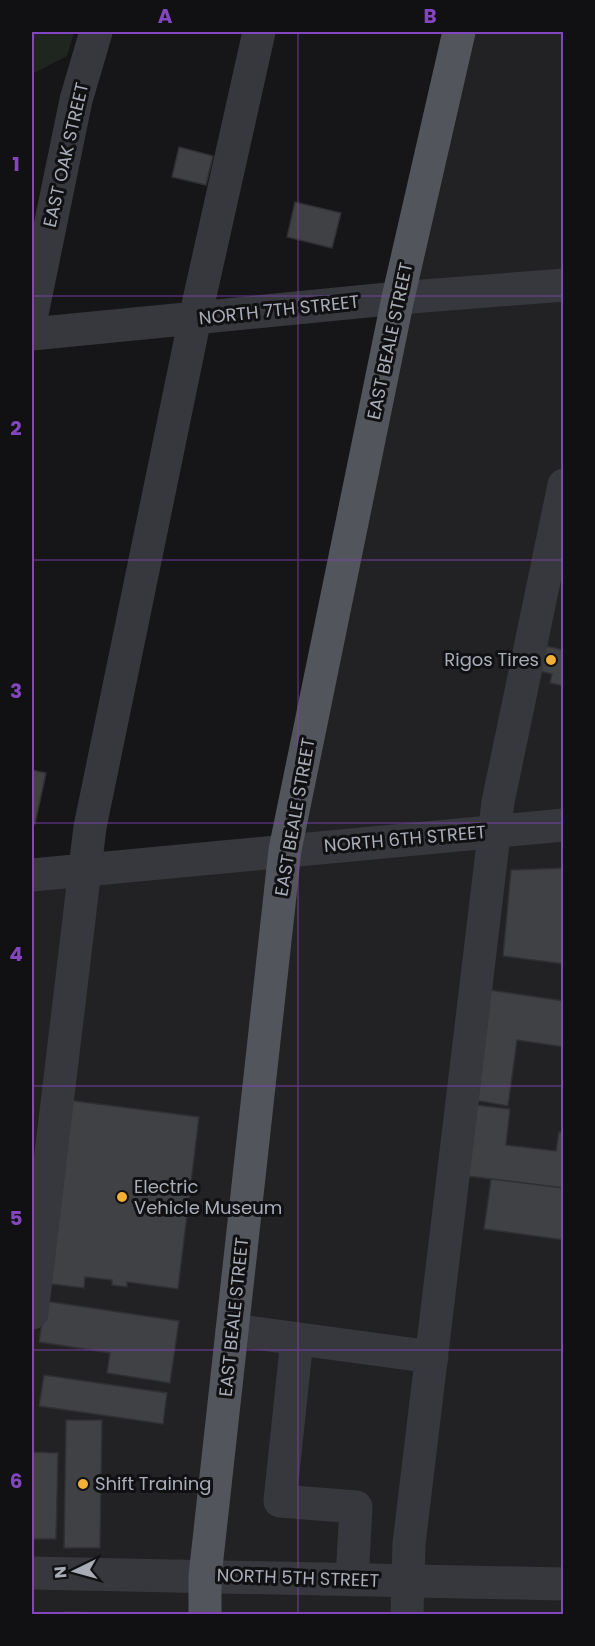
<svg xmlns="http://www.w3.org/2000/svg" width="595" height="1646" font-family="Poppins,sans-serif">
  <rect width="100%" height="100%" fill="#161618"/>
  <!-- built -->
  <path fill="#222225" d="M 461,32 L 563,32 L 563,1614 L 32,1614 L 32,875 L 285,850 Z"/>
  <!-- green -->
  <path fill="#1e261f" d="M 32,32 L 74,32 L 67,56 L 32,74 Z"/>
  <!-- building -->
  <path fill="#404145" stroke="#303034" stroke-width="1.5" d="M 179,147 L 213,156 L 206,185 L 172,177 Z
    M 295,202 L 341,213 L 332,248 L 287,237 Z
    M 542,645 L 564,650 L 564,686 L 550,683 L 552,674 L 536,670 Z
    M 32,770 L 46,773 L 35,824 L 32,823 Z
    M 564,868 L 564,964 L 503,956 L 511,870 Z
    M 490,990 L 564,1001 L 564,1047 L 517,1040 L 508,1106 L 474,1100 Z
    M 67,1100 L 199,1117 L 178,1289 L 127,1282 L 127,1287 L 112,1285 L 112,1280 L 85,1277 L 84,1288 L 44,1283 Z
    M 475,1105 L 510,1109 L 506,1145 L 556,1151 L 559,1132 L 564,1133 L 564,1188 L 467,1176 Z
    M 491,1179 L 564,1188 L 564,1240 L 484,1229 Z
    M 45,1301 L 179,1321 L 170,1383 L 107,1373 L 110,1353 L 39,1342 Z
    M 44,1375 L 167,1393 L 163,1424 L 39,1406 Z
    M 66,1420 L 102,1420 L 100,1548 L 64,1548 Z
    M 32,1452 L 58,1453 L 56,1539 L 32,1539 Z
    M 65,1612 L 148,1614 L 65,1614 Z"/>
  <g fill="none" stroke-linecap="round" stroke-linejoin="round">
    <!-- minor -->
    <path stroke="#37383d" stroke-width="33" d="M 32,314 L 76,100 L 96,32
      M 32,334 L 398,298 L 564,285
      M 32,875 L 564,825
      M 32,1313 L 90,827 L 195,318 L 259,32
      M 232,1330 L 432,1357
      M 297,1339 L 280,1501 L 356,1507 L 352,1580
      M 32,1573 L 564,1584
      M 407,1614 L 409,1544 L 498,802 L 564,485"/>
    <!-- major -->
    <path stroke="#53555c" stroke-width="33" d="M 205,1614 L 205,1576 L 209,1540 L 285,850 L 398,298 L 459,32"/>
  </g>
  <!-- grid -->
  <path fill="none" stroke="#8446be" stroke-width="1.5" stroke-opacity="0.55" d="M 298,32 L 298,1614M 32,296 L 564,296M 32,560 L 564,560M 32,823 L 564,823M 32,1086 L 564,1086M 32,1350 L 564,1350"/>
  <!-- markers -->
  <g fill="#f2b134" stroke="#111113" stroke-width="2">
    <circle cx="551" cy="660" r="6"/>
    <circle cx="122" cy="1197" r="6"/>
    <circle cx="83" cy="1484" r="6"/>
  </g>
  <g text-anchor="middle" stroke-width="6" stroke-linejoin="round" paint-order="stroke">
    <!-- street labels -->
    <g font-size="18" fill="#a8adb8" stroke="#111113">
      <text transform="translate(66 155) rotate(-77)" y="6">EAST OAK STREET</text>
      <text transform="translate(279 310) rotate(-6)" y="6">NORTH 7TH STREET</text>
      <text transform="translate(390 341) rotate(-78)" y="6">EAST BEALE STREET</text>
      <text transform="translate(295 817) rotate(-80)" y="6">EAST BEALE STREET</text>
      <text transform="translate(405 839) rotate(-5)" y="6">NORTH 6TH STREET</text>
      <text transform="translate(234 1317) rotate(-84)" y="6">EAST BEALE STREET</text>
      <text transform="translate(298 1578) rotate(2)" y="6">NORTH 5TH STREET</text>
    </g>
    <!-- poi labels -->
    <g font-size="18" fill="#a8adb8" stroke="#111113" text-anchor="start">
      <text x="539" y="666" text-anchor="end">Rigos Tires</text>
      <text x="134" y="1193">Electric<tspan x="134" dy="21">Vehicle Museum</tspan></text>
      <text x="95" y="1490">Shift Training</text>
    </g>
  </g>
  <!-- border -->
  <rect width="595" height="1646" fill="none" stroke="#111113" stroke-width="66"/>
  <!-- north arrow -->
  <g transform="translate(75 1571) rotate(265)" stroke="#111113" stroke-width="4.5" paint-order="stroke">
  <path d="M0-4.5L10 22L0 15L-10 22Z" fill="#a8adb8"/>
  <text y="-9" font-size="16" font-weight="bold" text-anchor="middle" fill="#a8adb8">N</text>
  </g>
  <rect x="33" y="33" width="529" height="1580" fill="none" stroke="#8446be" stroke-width="2"/>
  <g font-size="20" text-anchor="middle" font-weight="bold" fill="#8446be">
    <text x="165" y="23">A</text>
    <text x="430" y="23">B</text>
    <text x="16" y="171">1</text>
    <text x="16" y="435">2</text>
    <text x="16" y="698">3</text>
    <text x="16" y="961">4</text>
    <text x="16" y="1225">5</text>
    <text x="16" y="1488">6</text>
  </g>
</svg>
